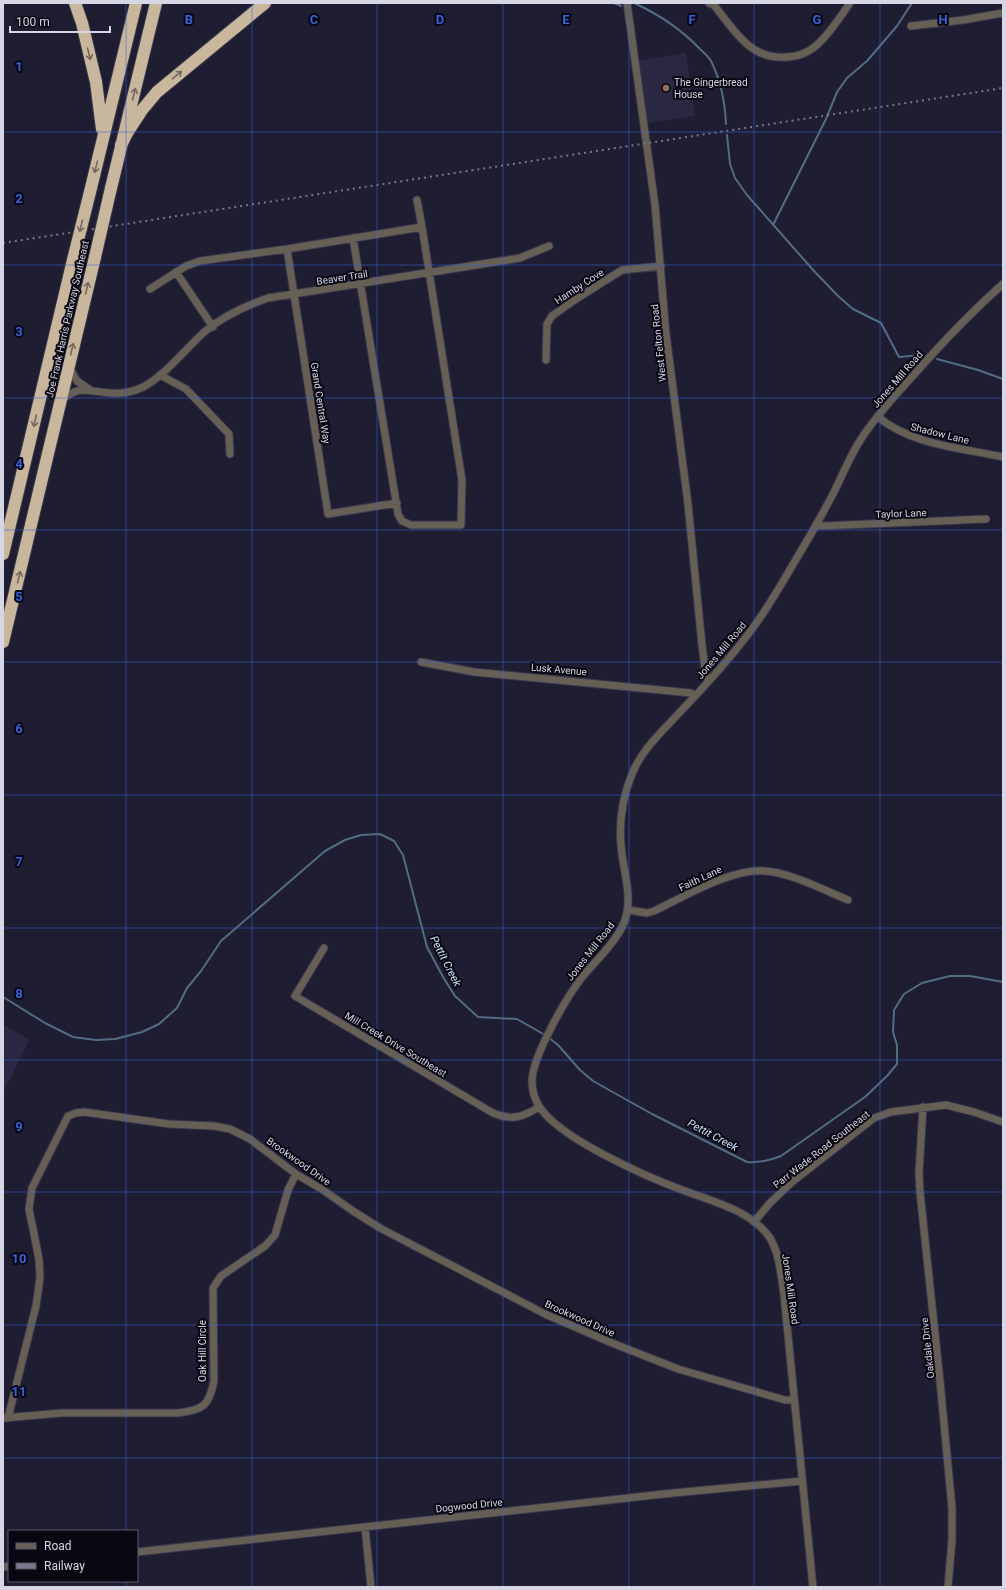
<svg xmlns="http://www.w3.org/2000/svg" width="1006" height="1590" font-family="Roboto,sans-serif">
  <rect width="100%" height="100%" fill="#1f1d32"/>
  <!-- built -->
  <path fill="#292741" d="M 686,53 L 695,116 L 647,123 L 637,61 Z
    M 3,1024 L 29,1040 L 3,1094 Z"/>
  <g fill="none" stroke-linecap="round" stroke-linejoin="round">
    <!-- stream -->
    <path stroke="#526d83" stroke-width="2" d="M 614,3 L 621,6
      M 636,4 C 660,15 682,30 701,50 C 704,53 709,57 711,61 C 721,81 725,102 726,124
      M 727,135 L 730,164 L 735,178 L 747,195 L 814,271 L 838,296 L 853,309 L 881,323 L 899,357 L 920,355
      M 773,225 L 826,119 L 837,92 L 847,78 L 867,61 L 897,26 L 912,3
      M 937,359 L 978,370 L 1003,379
      M 3,997 L 45,1023 L 73,1037 L 96,1040 L 115,1039 L 142,1032 L 159,1024 L 177,1008 L 187,988 L 201,971 L 221,941 L 325,851 L 345,840 L 361,835 L 380,834 L 394,841 L 403,855 L 427,947 L 443,977 L 455,996 L 478,1017 L 517,1019 L 545,1035
      M 548,1037 L 558,1045 L 580,1070 L 593,1081 L 652,1114 L 747,1162 C 760,1163 769,1161 781,1156 L 865,1097 L 887,1076 L 897,1064 L 897,1045 L 893,1032 L 894,1010 L 904,994 L 922,983 L 950,976 L 970,976 L 1003,982"/>
    <defs>
      <path id="street" d="M 627,3 L 655,205 L 666,334 L 688,504 L 702,645 L 706,676 L 708,682
        M 709,3 L 714,5 C 724,18 735,34 748,45 C 767,61 799,62 818,44 C 831,32 840,17 850,3
        M 911,26 L 963,20 L 1003,13
        M 417,200 L 422,227
        M 287,249 L 328,514 L 397,503
        M 176,272 L 213,327
        M 150,289 L 186,266 L 200,261 L 287,249 L 422,227 L 462,480 L 461,525 L 411,525 L 402,521 L 398,514 L 353,238
        M 546,360 L 547,324 L 552,316 L 573,301 L 622,270 L 661,266
        M 69,367 L 77,381 L 89,389
        M 160,375 L 186,389 L 229,434 L 230,454
        M 62,400 C 79,384 90,392 110,393 C 121,394 133,392 143,387 C 163,377 185,350 202,334 C 221,317 245,306 268,298 L 520,258 L 549,246
        M 878,417 C 912,445 961,448 1003,457
        M 816,525 L 822,526 L 986,519
        M 421,662 L 474,672 L 691,693 L 695,696
        M 628,910 L 647,913 L 654,911 C 685,896 732,868 765,871 C 789,872 826,891 848,900
        M 324,948 L 295,996 L 493,1113 C 512,1121 523,1117 539,1107
        M 923,1107 L 919,1173 L 920,1192 L 940,1381 L 952,1508 L 952,1540 L 948,1587
        M 754,1222 L 770,1203 L 792,1182 L 874,1118 L 891,1112 L 946,1105 L 974,1112 L 1003,1122
        M 4,1418 L 61,1413 L 178,1413 C 203,1410 209,1406 214,1381 L 213,1288 L 221,1276 L 265,1246 L 275,1235 L 288,1190 L 296,1174
        M 8,1418 L 36,1306 L 40,1278 L 39,1259 L 29,1209 L 32,1188 L 68,1116 L 76,1113 L 84,1112 L 169,1124 L 214,1126 L 230,1129 L 250,1139 L 296,1174 L 323,1190 L 353,1211 L 380,1228 L 545,1314 L 612,1343 L 678,1369 L 785,1400 L 794,1400
        M 365,1527 L 371,1587
        M 137,1552 L 673,1493 L 802,1481
        M 3,1567 L 9,1566
        M 813,1587 L 784,1295 C 781,1276 780,1255 770,1238 C 752,1211 714,1202 685,1191 C 649,1178 558,1138 539,1106 C 534,1098 532,1089 532,1080 C 533,1056 565,1000 580,980 C 593,963 611,948 621,929 C 636,902 623,874 621,845 C 619,822 623,796 632,774 C 642,749 662,732 680,712 C 704,687 728,661 749,633 C 767,610 781,585 795,561 C 809,538 822,515 834,492 C 843,474 850,456 861,439 C 875,417 894,397 911,378 C 940,345 970,313 1003,284"/>
      <path id="highway" d="M 75,3 L 82,23 L 96,82 L 102,129
        M 121,145 L 127,133 L 142,110 L 157,92 L 265,3
        M 111,188 L 156,3
        M 90,192 L 136,3
        M 3,554 L 73,260
        M 3,642 L 95,257"/>
    </defs>
    <!-- street casing -->
    <use href="#street" stroke="#39374b" stroke-width="9"/>
    <!-- highway casing -->
    <use href="#highway" stroke="#39374b" stroke-width="14"/>
    <!-- street -->
    <use href="#street" stroke="#665f55" stroke-width="7"/>
    <!-- highway -->
    <use href="#highway" stroke="#c9b79d" stroke-width="12"/>
    <!-- rail -->
    <path stroke="#79788a" stroke-width="2" stroke-dasharray="2 4" stroke-linecap="butt" d="M 3,243 L 1003,88"/>
    <defs>
      <path id="highway-bridge" d="M 95,257 L 111,188
        M 73,260 L 90,192"/>
    </defs>
    <!-- highway-bridge casing -->
    <use href="#highway-bridge" stroke="#39374b" stroke-width="14" stroke-linecap="butt"/>
    <!-- highway-bridge -->
    <use href="#highway-bridge" stroke="#c9b79d" stroke-width="12"/>
  </g>
  <!-- one-way arrows -->
  <defs><path id="oneway-shaft" d="M-6 0H5M1.5-3L5.5 0L1.5 3" fill="none" stroke-width="1.6" stroke-linecap="round" stroke-linejoin="round"/></defs>
  <g stroke="#73685e">
    <use href="#oneway-shaft" transform="translate(89 54) rotate(76)"/>
    <use href="#oneway-shaft" transform="translate(177 75) rotate(-39)"/>
    <use href="#oneway-shaft" transform="translate(134 94) rotate(-76)"/>
    <use href="#oneway-shaft" transform="translate(96 167) rotate(104)"/>
    <use href="#oneway-shaft" transform="translate(81 226) rotate(104)"/>
    <use href="#oneway-shaft" transform="translate(87 288) rotate(-77)"/>
    <use href="#oneway-shaft" transform="translate(72 349) rotate(-77)"/>
    <use href="#oneway-shaft" transform="translate(35 421) rotate(103)"/>
    <use href="#oneway-shaft" transform="translate(19 577) rotate(-76)"/>
  </g>
  <!-- grid -->
  <path fill="none" stroke="#3962da" stroke-width="1" stroke-opacity="0.55" d="M 126,3 L 126,1531M 252,3 L 252,1587M 377,3 L 377,1587M 503,3 L 503,1587M 629,3 L 629,1587M 754,3 L 754,1587M 880,3 L 880,1587M 3,132 L 1003,132M 3,265 L 1003,265M 3,398 L 1003,398M 3,530 L 1003,530M 3,662 L 1003,662M 3,795 L 1003,795M 3,928 L 1003,928M 3,1060 L 1003,1060M 3,1192 L 1003,1192M 3,1325 L 1003,1325M 3,1458 L 1003,1458M 126,1581 L 126,1587"/>
  <!-- markers -->
  <circle fill="#8d6e63" stroke="#090812" stroke-width="1.5" cx="666" cy="88" r="4"/>
  <g text-anchor="middle" stroke-width="4" stroke-linejoin="round" paint-order="stroke">
    <!-- poi labels -->
    <g font-size="10" fill="#d6d6e5" stroke="#090812" text-anchor="start">
      <text x="674" y="86">The Gingerbread<tspan x="674" dy="12">House</tspan></text>
    </g>
    <!-- street labels -->
    <g font-size="10" fill="#d6d6e5" stroke="#090812">
      <text transform="translate(342 277) rotate(-9)" y="4">Beaver Trail</text>
      <text transform="translate(579 286) rotate(-33)" y="4">Hamby Cove</text>
      <text transform="translate(67 319) rotate(-77)" y="4">Joe Frank Harris Parkway Southeast</text>
      <text transform="translate(658 343) rotate(-96)" y="4">West Felton Road</text>
      <text transform="translate(897 379) rotate(-49)" y="4">Jones Mill Road</text>
      <text transform="translate(321 403) rotate(81)" y="4">Grand Central Way</text>
      <text transform="translate(940 433) rotate(14)" y="4">Shadow Lane</text>
      <text transform="translate(901 513) rotate(-2)" y="4">Taylor Lane</text>
      <text transform="translate(721 650) rotate(-50)" y="4">Jones Mill Road</text>
      <text transform="translate(559 669) rotate(5)" y="4">Lusk Avenue</text>
      <text transform="translate(700 878) rotate(-25)" y="4">Faith Lane</text>
      <text transform="translate(590 951) rotate(-52)" y="4">Jones Mill Road</text>
      <text transform="translate(396 1044) rotate(31)" y="4">Mill Creek Drive Southeast</text>
      <text transform="translate(821 1149) rotate(-38)" y="4">Parr Wade Road Southeast</text>
      <text transform="translate(299 1161) rotate(35)" y="4">Brookwood Drive</text>
      <text transform="translate(791 1289) rotate(82)" y="4">Jones Mill Road</text>
      <text transform="translate(580 1318) rotate(24)" y="4">Brookwood Drive</text>
      <text transform="translate(927 1348) rotate(-96)" y="4">Oakdale Drive</text>
      <text transform="translate(202 1351) rotate(-90)" y="4">Oak Hill Circle</text>
      <text transform="translate(469 1505) rotate(-6)" y="4">Dogwood Drive</text>
    </g>
    <!-- water labels -->
    <g font-size="11" font-style="italic" fill="#cae3f5" stroke="#090812">
      <text transform="translate(446 961) rotate(63)" y="4">Pettit Creek</text>
      <text transform="translate(713 1135) rotate(28)" y="4">Pettit Creek</text>
    </g>
  </g>
  <g font-size="13" text-anchor="middle" font-weight="bold" fill="#3962da" stroke="#090812" stroke-width="4" stroke-linejoin="round" paint-order="stroke">
    <text x="189" y="24">B</text>
    <text x="314" y="24">C</text>
    <text x="440" y="24">D</text>
    <text x="566" y="24">E</text>
    <text x="692" y="24">F</text>
    <text x="817" y="24">G</text>
    <text x="943" y="24">H</text>
    <text x="19" y="71">1</text>
    <text x="19" y="203">2</text>
    <text x="19" y="336">3</text>
    <text x="19" y="468">4</text>
    <text x="19" y="601">5</text>
    <text x="19" y="733">6</text>
    <text x="19" y="866">7</text>
    <text x="19" y="998">8</text>
    <text x="19" y="1131">9</text>
    <text x="19" y="1263">10</text>
    <text x="19" y="1396">11</text>
  </g>
  <!-- border -->
  <rect width="1006" height="1590" fill="none" stroke="#d6d6e5" stroke-width="8"/>
  <!-- legend -->
  <rect x="8" y="1530" width="130" height="52" fill="#090812" stroke="#5b5a66"/>
  <rect x="16" y="1543" width="20" height="6" fill="#665f55" stroke="#5b5a66"/>
  <text x="44" y="1550" font-size="12" fill="#d6d6e5">Road</text>
  <rect x="16" y="1563" width="20" height="6" fill="#79788a" stroke="#5b5a66"/>
  <text x="44" y="1570" font-size="12" fill="#d6d6e5">Railway</text>
  <!-- scale -->
  <path d="M10 26v6h100v-6" fill="none" stroke="#d6d6e5" stroke-width="2"/>
  <text x="16" y="26" font-size="12" fill="#d6d6e5" stroke="#090812" stroke-width="3" paint-order="stroke">100 m</text>
</svg>
